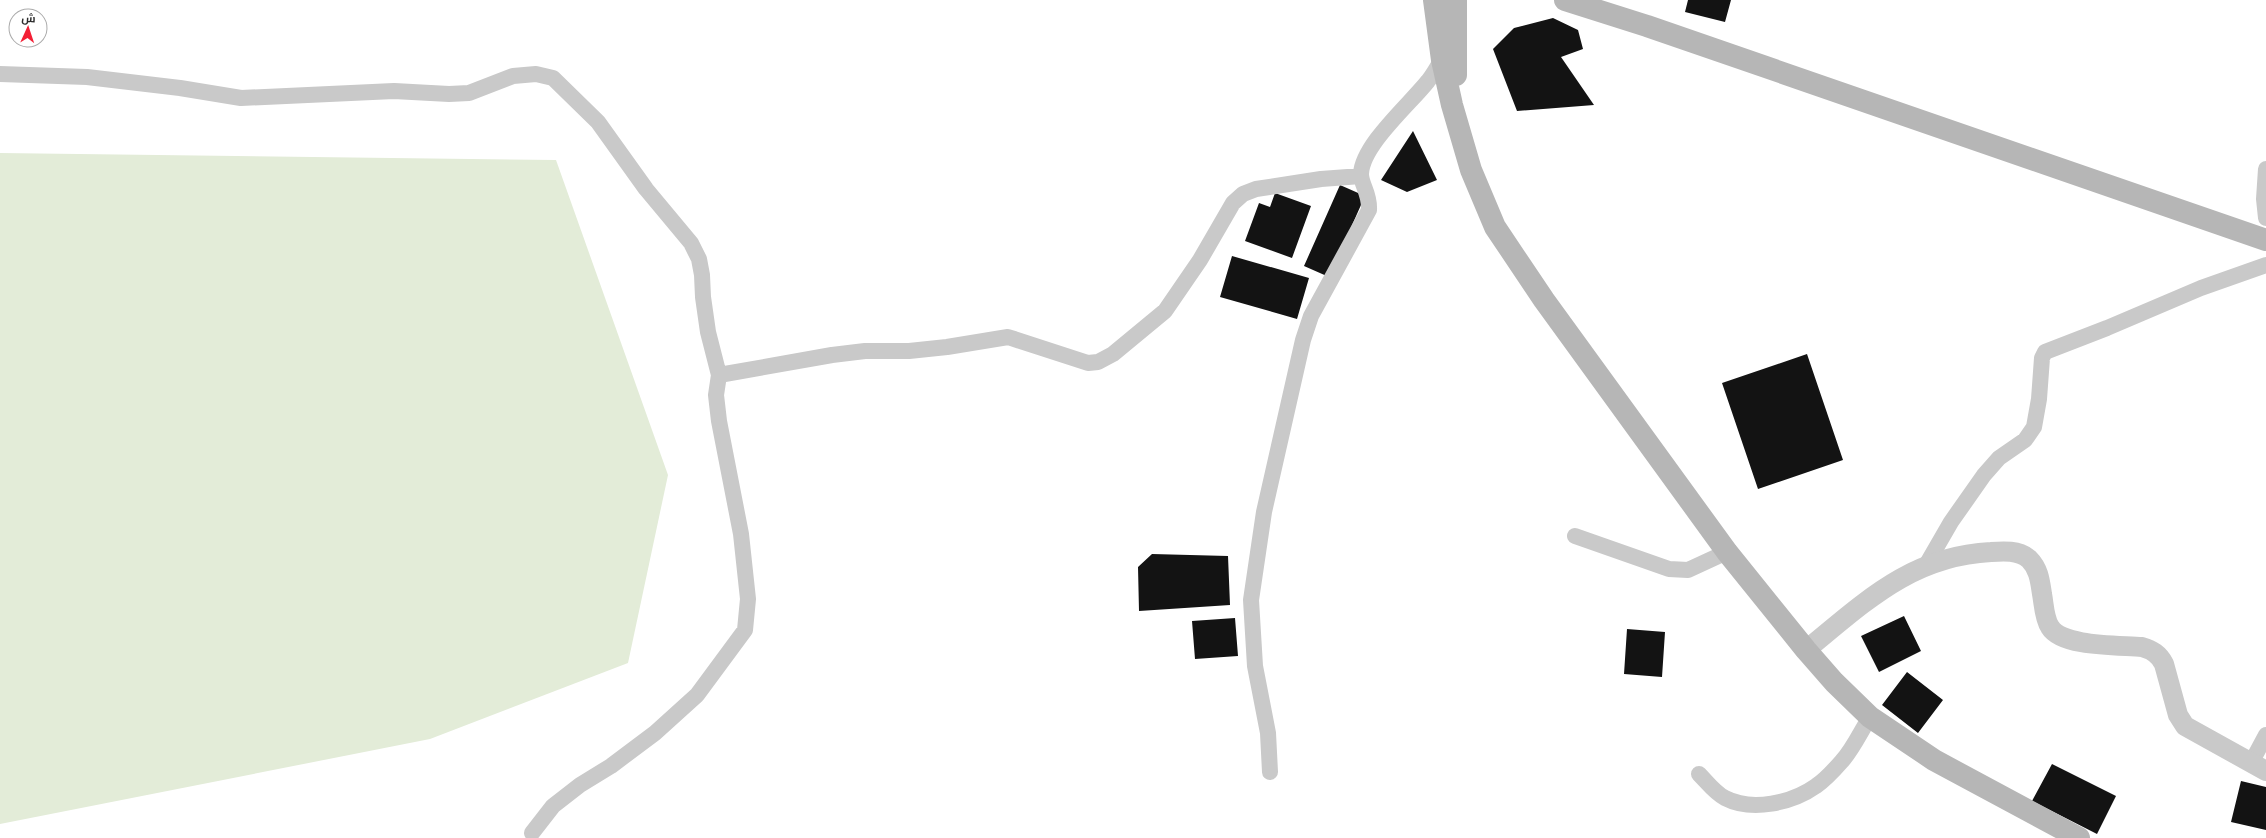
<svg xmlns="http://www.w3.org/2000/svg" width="2266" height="838" font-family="'Source Sans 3',Cairo,sans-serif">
  <rect width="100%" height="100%" fill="#fff"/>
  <!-- green -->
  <path fill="#e3ecd8" d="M 0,153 L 556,160 L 668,475 L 628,663 L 430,739 L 0,824 Z"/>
  <!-- building -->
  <path fill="#131313" d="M 1688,0 L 1731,0 L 1725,22 L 1685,12 Z
    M 1553,18 L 1578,30 L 1583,49 L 1561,57 L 1594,105 L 1517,111 L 1493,49 L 1514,28 Z
    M 1413,131 L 1437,180 L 1407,192 L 1381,180 Z
    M 1340,185 L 1365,196 L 1329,277 L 1304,266 Z
    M 1275,193 L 1311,206 L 1292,258 L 1245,241 L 1259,203 L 1270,207 Z
    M 1232,256 L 1309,278 L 1297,319 L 1220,297 Z
    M 1807,354 L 1843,460 L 1758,489 L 1722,383 Z
    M 1152,554 L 1228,556 L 1230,605 L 1139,611 L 1138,567 Z
    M 1904,616 L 1921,651 L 1879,672 L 1861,636 Z
    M 1235,618 L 1238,656 L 1195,659 L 1192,621 Z
    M 1627,629 L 1665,632 L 1662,677 L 1624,674 Z
    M 1907,672 L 1943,700 L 1918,733 L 1882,705 Z
    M 2052,764 L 2116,796 L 2097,834 L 2032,801 Z
    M 2241,781 L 2266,787 L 2266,830 L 2231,822 Z"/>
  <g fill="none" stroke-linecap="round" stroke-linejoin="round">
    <!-- minor -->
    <path stroke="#c9c9c9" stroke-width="16" d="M 0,74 L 87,77 L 180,88 L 241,98 L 394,91 L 449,94 L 469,93 L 513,76 L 536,74 L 553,78 L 598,122 L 646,189 L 691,243 L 699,259 L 702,275 L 703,297 L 708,332 L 719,375 L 716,395 L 719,421 L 741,534 L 748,599 L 745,630 L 697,695 L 655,733 L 611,766 L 580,785 L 553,806 L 532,833
      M 2266,169 L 2264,199 L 2266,218
      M 719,375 L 832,355 L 865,351 L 909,351 L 947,347 L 1008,337 L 1088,363 L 1098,362 L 1113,354 L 1165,311 L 1200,260 L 1233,203 L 1243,194 L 1256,189 L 1321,179 L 1361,176
      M 1575,536 L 1669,569 L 1688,570 L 1727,552
      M 1925,567 L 1951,522 L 1984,475 L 1999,458 L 2025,440 L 2034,427 L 2039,399 L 2042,358 L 2045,352 L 2107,328 L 2201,288 L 2266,265
      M 2251,763 L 2266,735
      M 1270,772 L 1268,733 L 1255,666 L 1251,600 L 1264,512 L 1303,340 L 1311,316 L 1369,210 C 1370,193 1361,185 1361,174 C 1362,145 1410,104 1428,81 C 1433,75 1437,67 1442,60
      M 1699,774 C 1707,782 1715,793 1725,798 C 1752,812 1792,803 1816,786 C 1825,780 1835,769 1842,761 C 1853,749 1861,731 1870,717"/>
    <!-- tertiary -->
    <path stroke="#c9c9c9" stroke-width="20" d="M 1806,650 C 1865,602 1911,556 1991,552 C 2003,551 2019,550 2029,559 C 2039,569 2040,581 2042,594 C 2044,604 2044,618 2050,627 C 2062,647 2119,645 2142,647 C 2152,650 2159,654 2164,664 L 2178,715 L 2185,726 L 2266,771"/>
    <!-- secondary -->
    <path stroke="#b6b6b6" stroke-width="22" d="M 1434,0 L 1442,60 L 1452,105 L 1471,170 L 1495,227 L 1544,300 L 1727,552 L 1806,650 L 1834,682 L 1870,717 L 1934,760 L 2079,838
      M 1565,0 L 1647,26 L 2266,240
      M 1456,75 L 1456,0"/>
  </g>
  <!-- north arrow -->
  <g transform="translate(28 28) rotate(3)"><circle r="19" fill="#ffffff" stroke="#ababab"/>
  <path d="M0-3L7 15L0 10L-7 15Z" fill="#f31f35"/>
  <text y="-6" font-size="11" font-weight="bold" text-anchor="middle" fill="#2c2c2c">ش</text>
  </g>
</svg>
